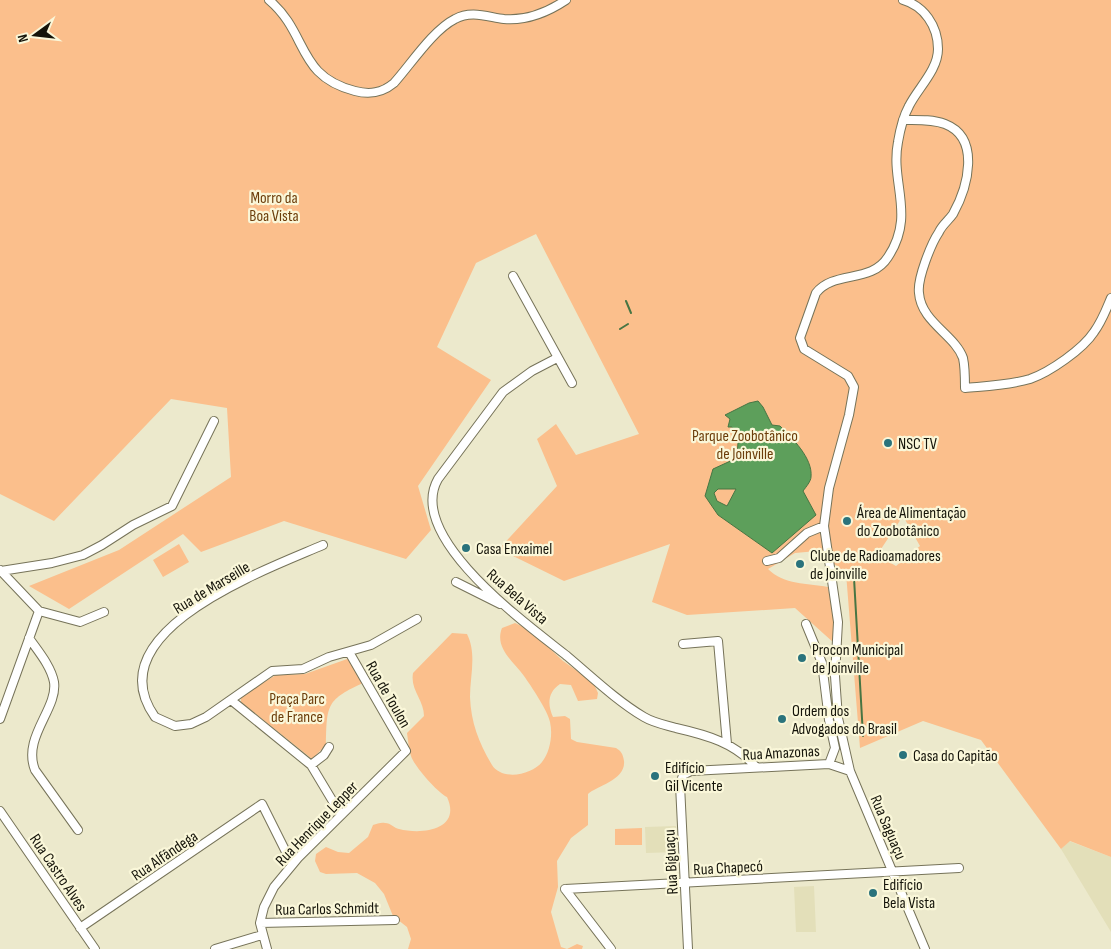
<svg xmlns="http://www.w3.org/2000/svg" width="1111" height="949" font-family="'Sofia Sans Condensed',sans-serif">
  <rect width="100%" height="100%" fill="#ece9cc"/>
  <!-- built -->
  <path fill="#e3dfb9" d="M 676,826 L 677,852 L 646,853 L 645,827 Z
    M 1069,841 L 1111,857 L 1111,932 L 1061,849 Z
    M 814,886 L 816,932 L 796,932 L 794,887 Z"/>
  <!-- green -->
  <path fill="#fbbf8c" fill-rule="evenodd" d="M 0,0 L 1111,0 L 1111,857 L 1070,841 L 1061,849 L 981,740 L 923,721 L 860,748 L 846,573 L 817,551 L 795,553 L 768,569 C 784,585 807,583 828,587 L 834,620 L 834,643 L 795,608 L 687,615 L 652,602 L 670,544 L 564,581 L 499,549 L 557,486 L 537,439 L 556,424 L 576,455 L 639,434 L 536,234 L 476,263 L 437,347 L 491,380 L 418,486 L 431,530 L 406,559 L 284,521 L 201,552 L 183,534 L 69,609 L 29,586 L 119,550 L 231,477 L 227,408 L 171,399 L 54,521 L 0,494 ZM 903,516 L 920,546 L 896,566 L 877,555 Z
    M 179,544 L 189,562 L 163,577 L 153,560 Z
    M 515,623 L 530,630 L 563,661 L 593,682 L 598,693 L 597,699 L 578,701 L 571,685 L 560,684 C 548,692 547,704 553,717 L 565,716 L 570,719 L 571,739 L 577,742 L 616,748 C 621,751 623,754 624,761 C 626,780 597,786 588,794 L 588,825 L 571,838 L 557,861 L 558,887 L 551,912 L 561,947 L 567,949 L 577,944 L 583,946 L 582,949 L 408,949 L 411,939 L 407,927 L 393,916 L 384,894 L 375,883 L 357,873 L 326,874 L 320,872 L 315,861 L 316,854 L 326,847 L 338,852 L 349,853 L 368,837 L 373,825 C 377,824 381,822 385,823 C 391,823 394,828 399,829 C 422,835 462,830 447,797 C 438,793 414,766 411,756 C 409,750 408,740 407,733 L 424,716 C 424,700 410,690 413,673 L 452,633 L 467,634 C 477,654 470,676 470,697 C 471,723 479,743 492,765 C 502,781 532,775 542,762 C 550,752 553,735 550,722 C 548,711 531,686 524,676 C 514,662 494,648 502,628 Z
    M 350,658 L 365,682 C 326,700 327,704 326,745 L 312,759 L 241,702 L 241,696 L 276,675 L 305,674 Z
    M 642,828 L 642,845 L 615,845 L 615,829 Z"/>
  <!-- water -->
  <path fill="#5d9f5b" stroke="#477543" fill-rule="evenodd" d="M 758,401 L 763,407 L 772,425 L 780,426 C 792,438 813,458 811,477 C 811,481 806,487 803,491 L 816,515 L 772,553 L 718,515 L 705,496 L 713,469 L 737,458 L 738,442 L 732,427 L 728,427 L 730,419 L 725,415 L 749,403 ZM 718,489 L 736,489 L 727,506 L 717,501 L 714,493 Z"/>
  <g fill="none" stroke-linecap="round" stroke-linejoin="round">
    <!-- stream -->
    <path stroke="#477543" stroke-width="2" d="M 626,301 L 631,313
      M 620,329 L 628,324
      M 854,578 L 863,736"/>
    <defs>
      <path id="street" d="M 269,0 C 309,34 296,76 355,91 C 370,95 382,93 394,83 C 411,64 433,30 455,19 C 471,10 488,17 504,19 C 527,21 548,12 566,0
        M 903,0 C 924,6 938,26 938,49 C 938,70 918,88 909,106 C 903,117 900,130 898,142 C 890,183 916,215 888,257 C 871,284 834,270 816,293 L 800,338 L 804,349 L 848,376 L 854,387 L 849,415 L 829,488 L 824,526 L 838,622 L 835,676 L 838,718 L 850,771 L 925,949
        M 903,120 C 917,120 932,119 945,124 C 981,138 968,187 953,214 C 949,220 942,225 939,232 C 931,244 917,279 919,293 C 921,322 955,335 963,358 C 965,367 965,379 965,388 C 986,386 1010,385 1030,379 C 1050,372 1083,349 1094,332 C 1102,321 1106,310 1111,298
        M 513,276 L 572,383
        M 557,358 L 532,371 L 503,392 L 438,479 C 405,537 528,625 567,656 C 592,677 617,701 644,717 C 654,723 666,725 676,728 C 707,735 735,743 756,767
        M 323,545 C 268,569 94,631 155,717 L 175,726 L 191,724 L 206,717 L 272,671 L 303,669 L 329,657 L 371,645 L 417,619
        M 767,561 L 779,558 L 807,533 L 824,526
        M 0,570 L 39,611 L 80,622 L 104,612
        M 1,571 L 52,563 L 83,555 L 102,545 L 133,525 L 172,506 L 214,421
        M 456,582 L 500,604
        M 806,624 L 822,663 L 829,720 L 835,748 L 829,764
        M 29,638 C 38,651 51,666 54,682 C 58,709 22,737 35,770 L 78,830
        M 683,644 L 718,641 L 727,744
        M 231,700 L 311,765 L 341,815
        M 0,719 L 39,611
        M 311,765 L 324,755 L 329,747
        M 0,811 L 95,949
        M 565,889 L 959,868
        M 565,889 L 611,949
        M 260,923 L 395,920
        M 80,928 L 262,804 L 292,864
        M 215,949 L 262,935
        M 267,949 L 260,923 L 264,907 L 274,887 L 298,858 L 406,751 L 349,652
        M 688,949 L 680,785 L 683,775 L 691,771 L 829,764 L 850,771"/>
    </defs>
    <!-- street casing -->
    <use href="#street" stroke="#767359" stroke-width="10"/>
    <!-- street -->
    <use href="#street" stroke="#fff" stroke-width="8"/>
  </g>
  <!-- markers -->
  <g fill="#2a737c" stroke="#faf7d9" stroke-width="2">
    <circle cx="888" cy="443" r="5"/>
    <circle cx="847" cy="521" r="5"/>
    <circle cx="466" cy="548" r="5"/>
    <circle cx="800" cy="564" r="5"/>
    <circle cx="802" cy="658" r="5"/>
    <circle cx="782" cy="719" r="5"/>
    <circle cx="903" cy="755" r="5"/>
    <circle cx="655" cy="776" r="5"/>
    <circle cx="873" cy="893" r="5"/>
  </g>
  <g text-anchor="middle" stroke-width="4.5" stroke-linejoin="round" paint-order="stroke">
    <!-- park labels -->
    <g font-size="16" fill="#6c3d0a" stroke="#faf7d9">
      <text x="274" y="203">Morro da<tspan x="274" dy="18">Boa Vista</tspan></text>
      <text x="745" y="441">Parque Zoobotânico<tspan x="745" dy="18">de Joinville</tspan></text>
      <text x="297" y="704">Praça Parc<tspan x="297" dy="18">de France</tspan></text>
    </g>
    <!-- poi labels -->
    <g font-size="16" fill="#15140a" stroke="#faf7d9" text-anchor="start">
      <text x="898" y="449">NSC TV</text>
      <text x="857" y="518">Área de Alimentação<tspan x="857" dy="18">do Zoobotânico</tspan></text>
      <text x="476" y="554">Casa Enxaimel</text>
      <text x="810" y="561">Clube de Radioamadores<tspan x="810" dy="18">de Joinville</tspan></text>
      <text x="812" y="655">Procon Municipal<tspan x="812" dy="18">de Joinville</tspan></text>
      <text x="792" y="716">Ordem dos<tspan x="792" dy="18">Advogados do Brasil</tspan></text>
      <text x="913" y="761">Casa do Capitão</text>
      <text x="665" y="773">Edifício<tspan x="665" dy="18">Gil Vicente</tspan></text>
      <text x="883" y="890">Edifício<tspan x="883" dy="18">Bela Vista</tspan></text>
    </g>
    <!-- street labels -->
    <g font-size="16" fill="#15140a" stroke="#faf7d9">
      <text transform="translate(211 587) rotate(-31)" y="6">Rua de Marseille</text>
      <text transform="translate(518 596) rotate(41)" y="6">Rua Bela Vista</text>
      <text transform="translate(389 694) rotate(60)" y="6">Rua de Toulon</text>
      <text transform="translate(781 752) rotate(-3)" y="6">Rua Amazonas</text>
      <text transform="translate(316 823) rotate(-46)" y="6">Rua Henrique Lepper</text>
      <text transform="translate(889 827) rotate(67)" y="6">Rua Saguaçu</text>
      <text transform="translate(164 855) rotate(-34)" y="6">Rua Alfândega</text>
      <text transform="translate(670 862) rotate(-93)" y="6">Rua Biguaçu</text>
      <text transform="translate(728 867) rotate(-3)" y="6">Rua Chapecó</text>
      <text transform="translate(59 872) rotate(56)" y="6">Rua Castro Alves</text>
      <text transform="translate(327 908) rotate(-1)" y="6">Rua Carlos Schmidt</text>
    </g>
  </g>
  <!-- north arrow -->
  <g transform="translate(35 35) rotate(255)" stroke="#faf7d9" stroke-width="4" paint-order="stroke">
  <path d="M0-4L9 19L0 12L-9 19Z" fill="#15140a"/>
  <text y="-8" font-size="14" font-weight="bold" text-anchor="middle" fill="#15140a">N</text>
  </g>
</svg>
